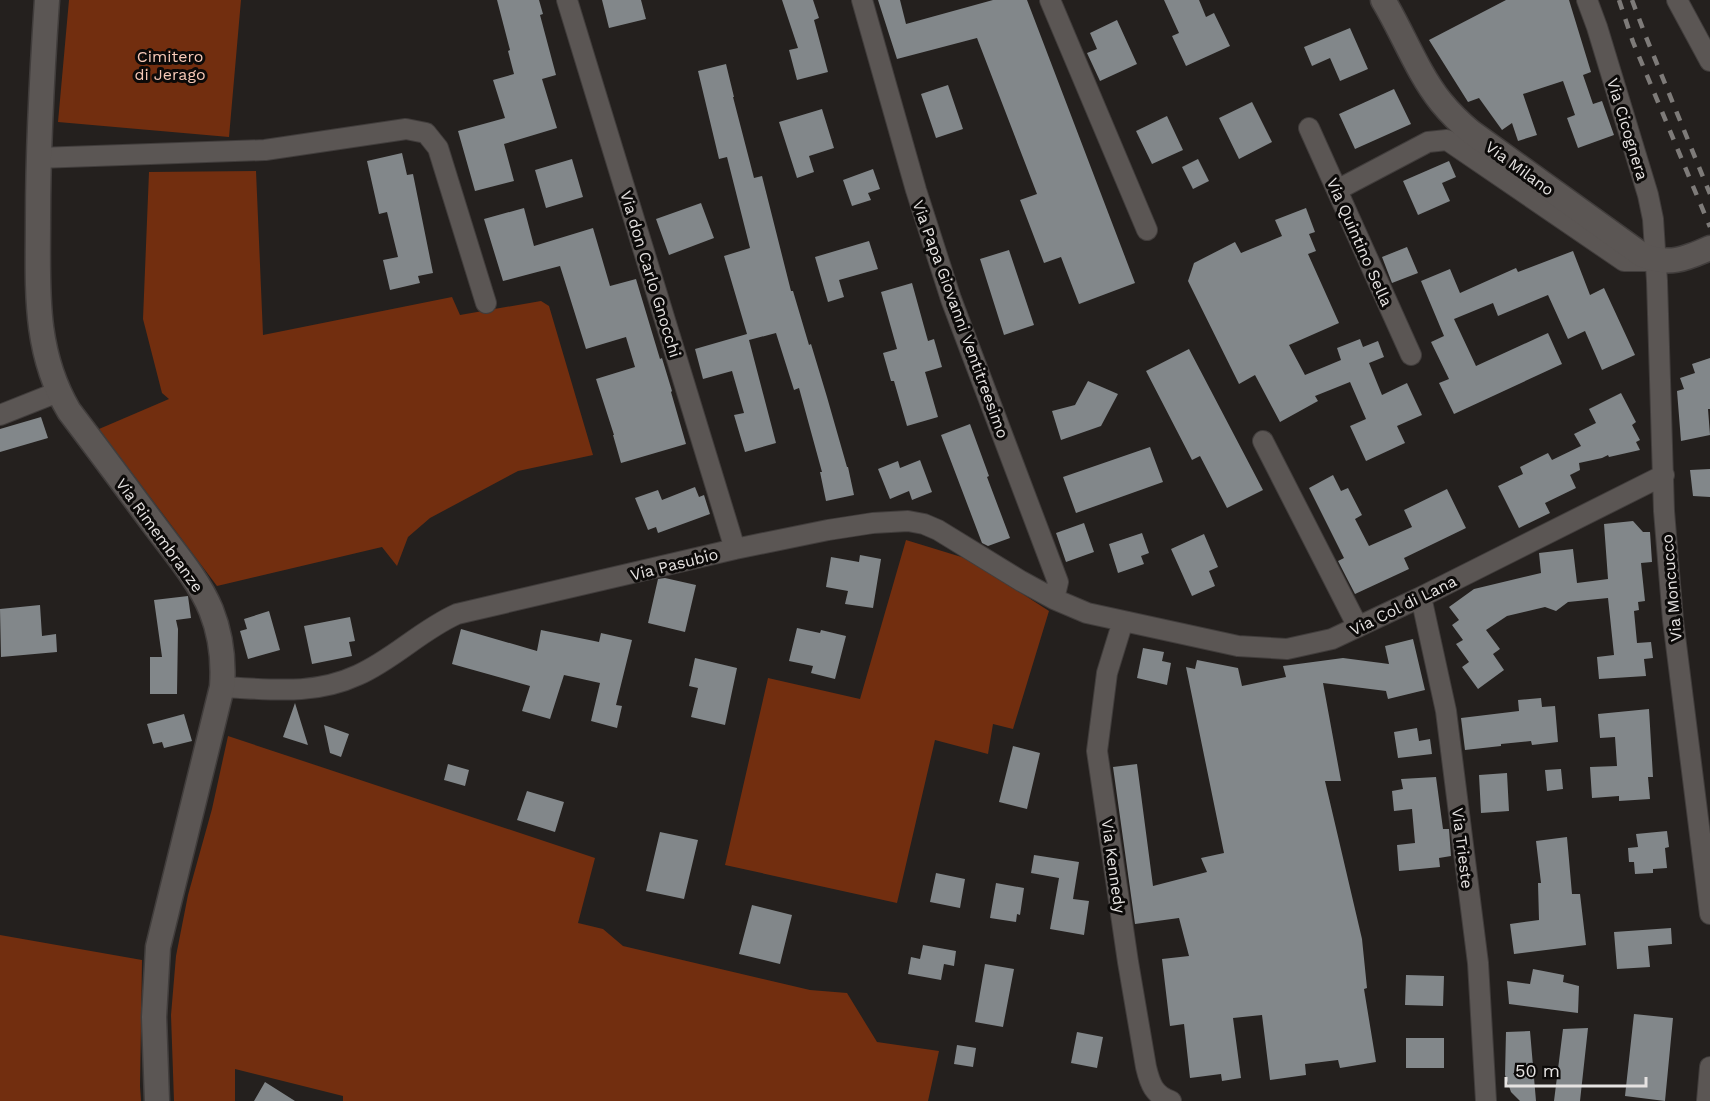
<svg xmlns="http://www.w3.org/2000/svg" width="1710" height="1101" font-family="'Work Sans',sans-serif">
  <rect width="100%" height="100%" fill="#24201e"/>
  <!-- green -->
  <path fill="#722e0f" d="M 69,0 L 241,0 L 229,137 L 58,122 Z
    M 256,171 L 263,335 L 452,297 L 460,315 L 541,301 L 549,306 L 593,455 L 518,471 L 430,518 L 408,537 L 397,566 L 382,547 L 217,586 L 99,429 L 169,399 L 162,393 L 143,319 L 149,172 Z
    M 906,540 L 968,559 L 1049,611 L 1013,729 L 993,724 L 988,754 L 935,740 L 897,903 L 725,865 L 768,678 L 860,699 Z
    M 228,736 L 595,858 L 578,923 L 603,929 L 623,946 L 810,990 L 847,993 L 877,1042 L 939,1051 L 928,1101 L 343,1101 L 343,1096 L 235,1069 L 235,1101 L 174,1101 L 171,1015 L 176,956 L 188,895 L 212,809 Z
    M 0,935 L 142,960 L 140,1086 L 141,1101 L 0,1101 Z"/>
  <!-- building -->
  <path fill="#82878a" d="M 497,0 L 539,0 L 543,14 L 540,15 L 556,75 L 542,79 L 557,128 L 504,144 L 514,181 L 475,191 L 458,131 L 505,118 L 493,80 L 514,74 L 508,51 L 510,50 Z
    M 602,0 L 641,0 L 646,19 L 609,28 Z
    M 782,0 L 813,0 L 819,18 L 814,20 L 828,72 L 797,80 L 789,50 L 798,48 Z
    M 878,0 L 900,0 L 906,24 L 993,0 L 1027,0 L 1135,283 L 1079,304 L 1061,257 L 1044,263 L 1020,200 L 1037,194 L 977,38 L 897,59 Z
    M 1164,0 L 1199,0 L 1206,17 L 1214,13 L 1230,46 L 1186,66 L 1172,36 L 1179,33 Z
    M 1506,0 L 1569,0 L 1591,72 L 1583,75 L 1593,104 L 1602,101 L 1614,135 L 1578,148 L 1567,118 L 1575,115 L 1563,81 L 1523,94 L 1537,135 L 1518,141 L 1512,123 L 1502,130 L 1479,98 L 1468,102 L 1429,40 Z
    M 1117,20 L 1137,64 L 1100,81 L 1087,53 L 1097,49 L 1090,33 Z
    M 1350,28 L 1368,69 L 1340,81 L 1330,58 L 1312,66 L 1304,47 Z
    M 726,64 L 734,97 L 733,97 L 754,178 L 762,176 L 791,291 L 793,291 L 809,345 L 811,344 L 827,397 L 847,467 L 848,467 L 854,495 L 826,501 L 820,472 L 822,472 L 799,388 L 794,390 L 776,333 L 749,340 L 776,443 L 745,452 L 734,415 L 744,413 L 732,371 L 703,379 L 695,349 L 747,334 L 724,256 L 750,248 L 727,157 L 719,159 L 698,71 Z
    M 948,85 L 963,129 L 936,138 L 921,94 Z
    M 1394,89 L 1411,124 L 1355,149 L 1339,114 Z
    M 1252,102 L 1272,142 L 1239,159 L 1219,118 Z
    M 822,109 L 834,148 L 809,156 L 814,172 L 797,178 L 779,122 Z
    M 1167,116 L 1183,150 L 1152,164 L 1136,131 Z
    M 402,153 L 407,175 L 413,174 L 433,273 L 418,276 L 420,283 L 390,290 L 383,260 L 398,257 L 387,212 L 379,214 L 367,161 Z
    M 572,159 L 583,197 L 546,208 L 535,170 Z
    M 1198,159 L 1209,181 L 1193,189 L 1182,167 Z
    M 1449,161 L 1456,177 L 1442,183 L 1450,201 L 1418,215 L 1403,181 Z
    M 873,169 L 880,189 L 868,193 L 871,200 L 852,206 L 843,180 Z
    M 701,203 L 714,238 L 669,255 L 656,219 Z
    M 524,208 L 534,246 L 593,228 L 610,286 L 636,279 L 660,359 L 662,358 L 672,391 L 671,392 L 686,444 L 621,463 L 613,435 L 614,435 L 596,379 L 635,367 L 626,337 L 586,349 L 560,266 L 503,281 L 484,219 Z
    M 1306,208 L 1315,232 L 1309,234 L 1316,251 L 1308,254 L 1339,323 L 1289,345 L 1305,375 L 1341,360 L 1337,348 L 1360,339 L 1363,347 L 1378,341 L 1384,357 L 1369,363 L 1382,395 L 1407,383 L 1422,415 L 1397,426 L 1405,443 L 1366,461 L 1350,426 L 1366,419 L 1350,382 L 1315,396 L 1318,401 L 1280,422 L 1255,375 L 1239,384 L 1188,281 L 1194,263 L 1235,242 L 1241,253 L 1282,236 L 1275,220 Z
    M 869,241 L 878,269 L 839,280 L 844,297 L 828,302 L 815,257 Z
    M 1407,247 L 1418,273 L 1392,283 L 1382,257 Z
    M 1009,250 L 1034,325 L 1004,335 L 980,259 Z
    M 1573,251 L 1590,295 L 1604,288 L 1635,355 L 1602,370 L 1585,331 L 1568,339 L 1548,295 L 1498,316 L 1493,303 L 1454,319 L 1476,366 L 1548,333 L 1562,364 L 1454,414 L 1439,383 L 1449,379 L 1431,342 L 1444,336 L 1421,281 L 1450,269 L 1460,293 L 1516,268 L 1518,272 Z
    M 912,283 L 928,341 L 934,339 L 942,367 L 925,372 L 938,417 L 907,426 L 894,381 L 891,381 L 883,353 L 897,349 L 881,292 Z
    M 1189,349 L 1263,490 L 1227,508 L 1200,456 L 1192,460 L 1146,371 Z
    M 1710,358 L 1710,409 L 1708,409 L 1710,435 L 1681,441 L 1677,391 L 1684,389 L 1680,378 L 1695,373 L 1692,364 Z
    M 1088,381 L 1118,394 L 1101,426 L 1061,440 L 1052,411 L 1075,405 Z
    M 1621,393 L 1636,422 L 1632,425 L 1640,440 L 1636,442 L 1640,450 L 1609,457 L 1608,455 L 1602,458 L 1579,463 L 1580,470 L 1570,475 L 1576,488 L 1545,503 L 1550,513 L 1519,528 L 1498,486 L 1523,474 L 1520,467 L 1548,453 L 1552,460 L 1581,446 L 1574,434 L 1596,423 L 1589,409 Z
    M 41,417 L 48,438 L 0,452 L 0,429 Z
    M 970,424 L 989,476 L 987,477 L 1010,538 L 988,546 L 982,543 L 941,435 Z
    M 1150,447 L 1163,482 L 1076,513 L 1063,477 Z
    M 920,460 L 932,492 L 912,500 L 909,491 L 890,499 L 878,469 L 898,461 L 900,468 Z
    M 1710,469 L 1710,497 L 1693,496 L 1690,470 Z
    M 1333,475 L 1341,491 L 1348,488 L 1362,515 L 1355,519 L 1369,546 L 1412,527 L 1404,510 L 1447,489 L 1466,528 L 1404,558 L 1409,569 L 1355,594 L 1338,561 L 1344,558 L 1309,488 Z
    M 695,487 L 699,497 L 704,495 L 710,514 L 658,533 L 656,527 L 648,530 L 635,498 L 658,490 L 662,500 Z
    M 1633,521 L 1643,532 L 1650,532 L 1652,562 L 1641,563 L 1645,601 L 1638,602 L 1639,610 L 1634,611 L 1637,643 L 1651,642 L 1653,658 L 1644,659 L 1646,676 L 1599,679 L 1597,657 L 1614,655 L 1608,598 L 1568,602 L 1556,611 L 1545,607 L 1507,616 L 1486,630 L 1500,649 L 1493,654 L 1504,670 L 1478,689 L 1462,667 L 1469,662 L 1456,644 L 1463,640 L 1452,625 L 1459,620 L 1449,607 L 1474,589 L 1541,573 L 1539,553 L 1573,549 L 1577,583 L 1608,579 L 1604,524 Z
    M 1084,523 L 1094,552 L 1066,562 L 1056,533 Z
    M 1142,533 L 1149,553 L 1141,556 L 1144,564 L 1118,573 L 1109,544 Z
    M 1204,534 L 1218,567 L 1209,571 L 1215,586 L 1192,596 L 1171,549 Z
    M 860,555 L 881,559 L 873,608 L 845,604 L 848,591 L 826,587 L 831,557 L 859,562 Z
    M 665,578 L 696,585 L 685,632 L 648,623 L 658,579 Z
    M 188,596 L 191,618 L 176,620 L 178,629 L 177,694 L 150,694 L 150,657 L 162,657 L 154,600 Z
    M 40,605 L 42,636 L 56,634 L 57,652 L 1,657 L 0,609 Z
    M 269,611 L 280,650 L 248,659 L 240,631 L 247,629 L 244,619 Z
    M 350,617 L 355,641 L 349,642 L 352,656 L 312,664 L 304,626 Z
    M 797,628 L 820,633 L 821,630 L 846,636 L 835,679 L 811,673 L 813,666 L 789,661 Z
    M 461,629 L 537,651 L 541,630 L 599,642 L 601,633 L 632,640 L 616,705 L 622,706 L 617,728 L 591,721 L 600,683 L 564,675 L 550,719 L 522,711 L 530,686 L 452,664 Z
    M 1413,639 L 1425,690 L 1388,699 L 1386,691 L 1323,683 L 1341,781 L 1325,781 L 1362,939 L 1367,988 L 1364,989 L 1376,1062 L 1340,1068 L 1338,1060 L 1305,1064 L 1306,1075 L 1270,1080 L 1262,1015 L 1233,1018 L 1241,1078 L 1222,1081 L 1221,1074 L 1190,1078 L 1184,1024 L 1170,1026 L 1162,959 L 1189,956 L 1179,918 L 1135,924 L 1113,767 L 1137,764 L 1153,886 L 1207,872 L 1201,858 L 1224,853 L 1186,667 L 1195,669 L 1197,660 L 1238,668 L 1242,686 L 1286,677 L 1283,666 L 1343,658 L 1389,664 L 1385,646 Z
    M 1143,648 L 1164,652 L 1162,661 L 1171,663 L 1167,685 L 1137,678 Z
    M 695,658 L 737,668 L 725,725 L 691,717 L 698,688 L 689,686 Z
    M 1541,698 L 1542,707 L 1555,706 L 1558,742 L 1532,745 L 1531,741 L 1501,744 L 1501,746 L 1465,750 L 1461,718 L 1519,711 L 1518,700 Z
    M 295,703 L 308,745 L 283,737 Z
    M 1649,709 L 1653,777 L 1648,777 L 1650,799 L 1619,801 L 1619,796 L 1592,798 L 1590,767 L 1617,766 L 1615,737 L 1600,738 L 1598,714 Z
    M 184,714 L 192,741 L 164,748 L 162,742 L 153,744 L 147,724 Z
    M 324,725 L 349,734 L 341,757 L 330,753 Z
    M 1417,728 L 1419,741 L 1430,739 L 1432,754 L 1398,758 L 1394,732 Z
    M 1013,746 L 1040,753 L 1027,809 L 999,802 Z
    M 448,764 L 469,770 L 465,786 L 444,780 Z
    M 1561,769 L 1563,789 L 1547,791 L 1545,770 Z
    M 1507,773 L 1509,811 L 1481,813 L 1479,775 Z
    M 1436,777 L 1443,829 L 1449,829 L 1451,856 L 1439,858 L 1440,867 L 1399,871 L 1397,845 L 1415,843 L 1412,809 L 1394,811 L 1392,791 L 1403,789 L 1401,779 Z
    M 527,791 L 564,802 L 555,832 L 517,820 Z
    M 1667,831 L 1669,847 L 1665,848 L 1667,868 L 1653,869 L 1653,873 L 1635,874 L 1634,862 L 1629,862 L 1628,848 L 1638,847 L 1636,834 Z
    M 660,832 L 698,840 L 684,899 L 646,891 Z
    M 1567,837 L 1572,894 L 1580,894 L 1586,945 L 1514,954 L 1510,924 L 1539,920 L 1538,883 L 1541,883 L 1536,841 Z
    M 1034,855 L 1079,862 L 1073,899 L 1089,901 L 1084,935 L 1050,929 L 1059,878 L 1031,873 Z
    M 936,873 L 965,879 L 960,908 L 930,902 Z
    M 996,883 L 1024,888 L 1020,915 L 1017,914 L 1016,922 L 990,918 Z
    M 752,905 L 792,915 L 780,964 L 739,954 Z
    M 1671,928 L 1672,944 L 1648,946 L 1650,967 L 1617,969 L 1614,932 Z
    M 923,945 L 956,951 L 954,966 L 944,964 L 941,980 L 908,974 L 911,957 L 920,959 Z
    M 985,964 L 1014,969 L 1003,1027 L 975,1022 Z
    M 1533,969 L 1564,975 L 1563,982 L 1579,986 L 1578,1013 L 1509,1004 L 1507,981 L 1530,984 Z
    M 1406,975 L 1444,976 L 1443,1006 L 1405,1005 Z
    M 1634,1014 L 1673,1018 L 1665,1101 L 1625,1096 Z
    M 1588,1028 L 1580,1101 L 1554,1101 L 1563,1029 Z
    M 1530,1031 L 1536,1101 L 1520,1101 L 1511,1092 L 1505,1075 L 1506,1032 Z
    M 1077,1032 L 1103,1037 L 1097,1068 L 1071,1063 Z
    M 1406,1038 L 1444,1038 L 1444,1068 L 1406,1068 Z
    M 957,1045 L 976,1048 L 973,1067 L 954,1064 Z
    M 265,1082 L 295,1101 L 254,1101 Z"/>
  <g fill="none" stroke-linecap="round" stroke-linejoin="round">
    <defs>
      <path id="minor" d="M 567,0 L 735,549
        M 862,0 L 916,190 L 951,299 L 1058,582 L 1054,599
        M 1050,0 L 1147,230
        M 1587,0 L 1597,27 L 1648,195 L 1653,219 L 1657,281 L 1664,511 L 1673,620 L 1710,914
        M 1677,0 L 1710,61
        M 1309,128 L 1411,355
        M 38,158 L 265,150 L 406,129 L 426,133 L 438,148 L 486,303
        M 1337,190 L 1428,142 L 1447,140 L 1624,261 L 1655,261
        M 0,415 L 58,392
        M 1263,441 L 1358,627
        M 1419,598 L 1423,606 L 1446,711 L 1478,963 L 1486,1101
        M 1123,621 L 1107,673 L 1097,751 L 1128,962 L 1146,1067 C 1150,1084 1154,1095 1171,1101
        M 222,687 C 269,689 313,696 358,675 C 394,659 421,630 457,614 L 735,549 L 828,530 L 873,523 L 908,521 L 924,524 L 938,530 L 1021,581 L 1054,599 L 1087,613 L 1238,646 L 1287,649 L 1332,639 L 1419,598 L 1664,475
        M 1707,1101 L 1710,1067"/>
      <path id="tertiary" d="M 47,0 C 42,73 38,146 38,219 C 38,287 33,350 69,411 C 98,449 126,487 155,526 C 175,553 198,579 211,610 C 221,635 224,661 222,687 L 158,947 L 154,1017 L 157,1101
        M 1383,0 C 1403,33 1417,72 1441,102 C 1450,113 1460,123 1471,132 L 1642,255 C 1669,266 1685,259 1710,248"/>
    </defs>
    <!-- minor casing -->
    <use href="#minor" stroke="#413d3c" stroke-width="22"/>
    <!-- tertiary casing -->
    <use href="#tertiary" stroke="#413d3c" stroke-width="27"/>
    <!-- minor -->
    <use href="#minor" stroke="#5b5654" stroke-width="20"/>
    <!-- tertiary -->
    <use href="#tertiary" stroke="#5b5654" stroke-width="24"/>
    <!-- rail -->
    <path stroke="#7e7b79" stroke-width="4.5" stroke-dasharray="10 10" stroke-linecap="butt" d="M 1619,0 L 1633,42 L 1710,227
      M 1632,0 L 1646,37 L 1710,194"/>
  </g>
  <g text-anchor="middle" stroke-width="6" stroke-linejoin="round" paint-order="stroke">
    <!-- park labels -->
    <g font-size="16" fill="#f7c9b7" stroke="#0c0a09">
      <text x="170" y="62">Cimitero<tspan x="170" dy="18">di Jerago</tspan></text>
    </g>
    <!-- street labels -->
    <g font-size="16" fill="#e6e3e2" stroke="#0c0a09">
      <text transform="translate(1628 129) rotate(73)" y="6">Via Cicognera</text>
      <text transform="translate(1520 168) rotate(36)" y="6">Via Milano</text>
      <text transform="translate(1360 242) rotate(66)" y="6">Via Quintino Sella</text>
      <text transform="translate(651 274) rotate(73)" y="6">Via don Carlo Gnocchi</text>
      <text transform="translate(961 319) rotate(70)" y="6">Via Papa Giovanni Ventitreesimo</text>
      <text transform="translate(160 535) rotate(54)" y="6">Via Rimembranze</text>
      <text transform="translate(674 564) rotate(-14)" y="6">Via Pasubio</text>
      <text transform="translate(1671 588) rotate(-95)" y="6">Via Moncucco</text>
      <text transform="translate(1403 605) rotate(-26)" y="6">Via Col di Lana</text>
      <text transform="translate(1463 848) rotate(83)" y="6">Via Trieste</text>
      <text transform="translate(1114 866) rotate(82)" y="6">Via Kennedy</text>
    </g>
  </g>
  <!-- scale -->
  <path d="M1506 1077v9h140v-9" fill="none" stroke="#e6e3e2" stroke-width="3"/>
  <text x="1515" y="1077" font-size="18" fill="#e6e3e2" stroke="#0c0a09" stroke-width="4.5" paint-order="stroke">50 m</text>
</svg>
